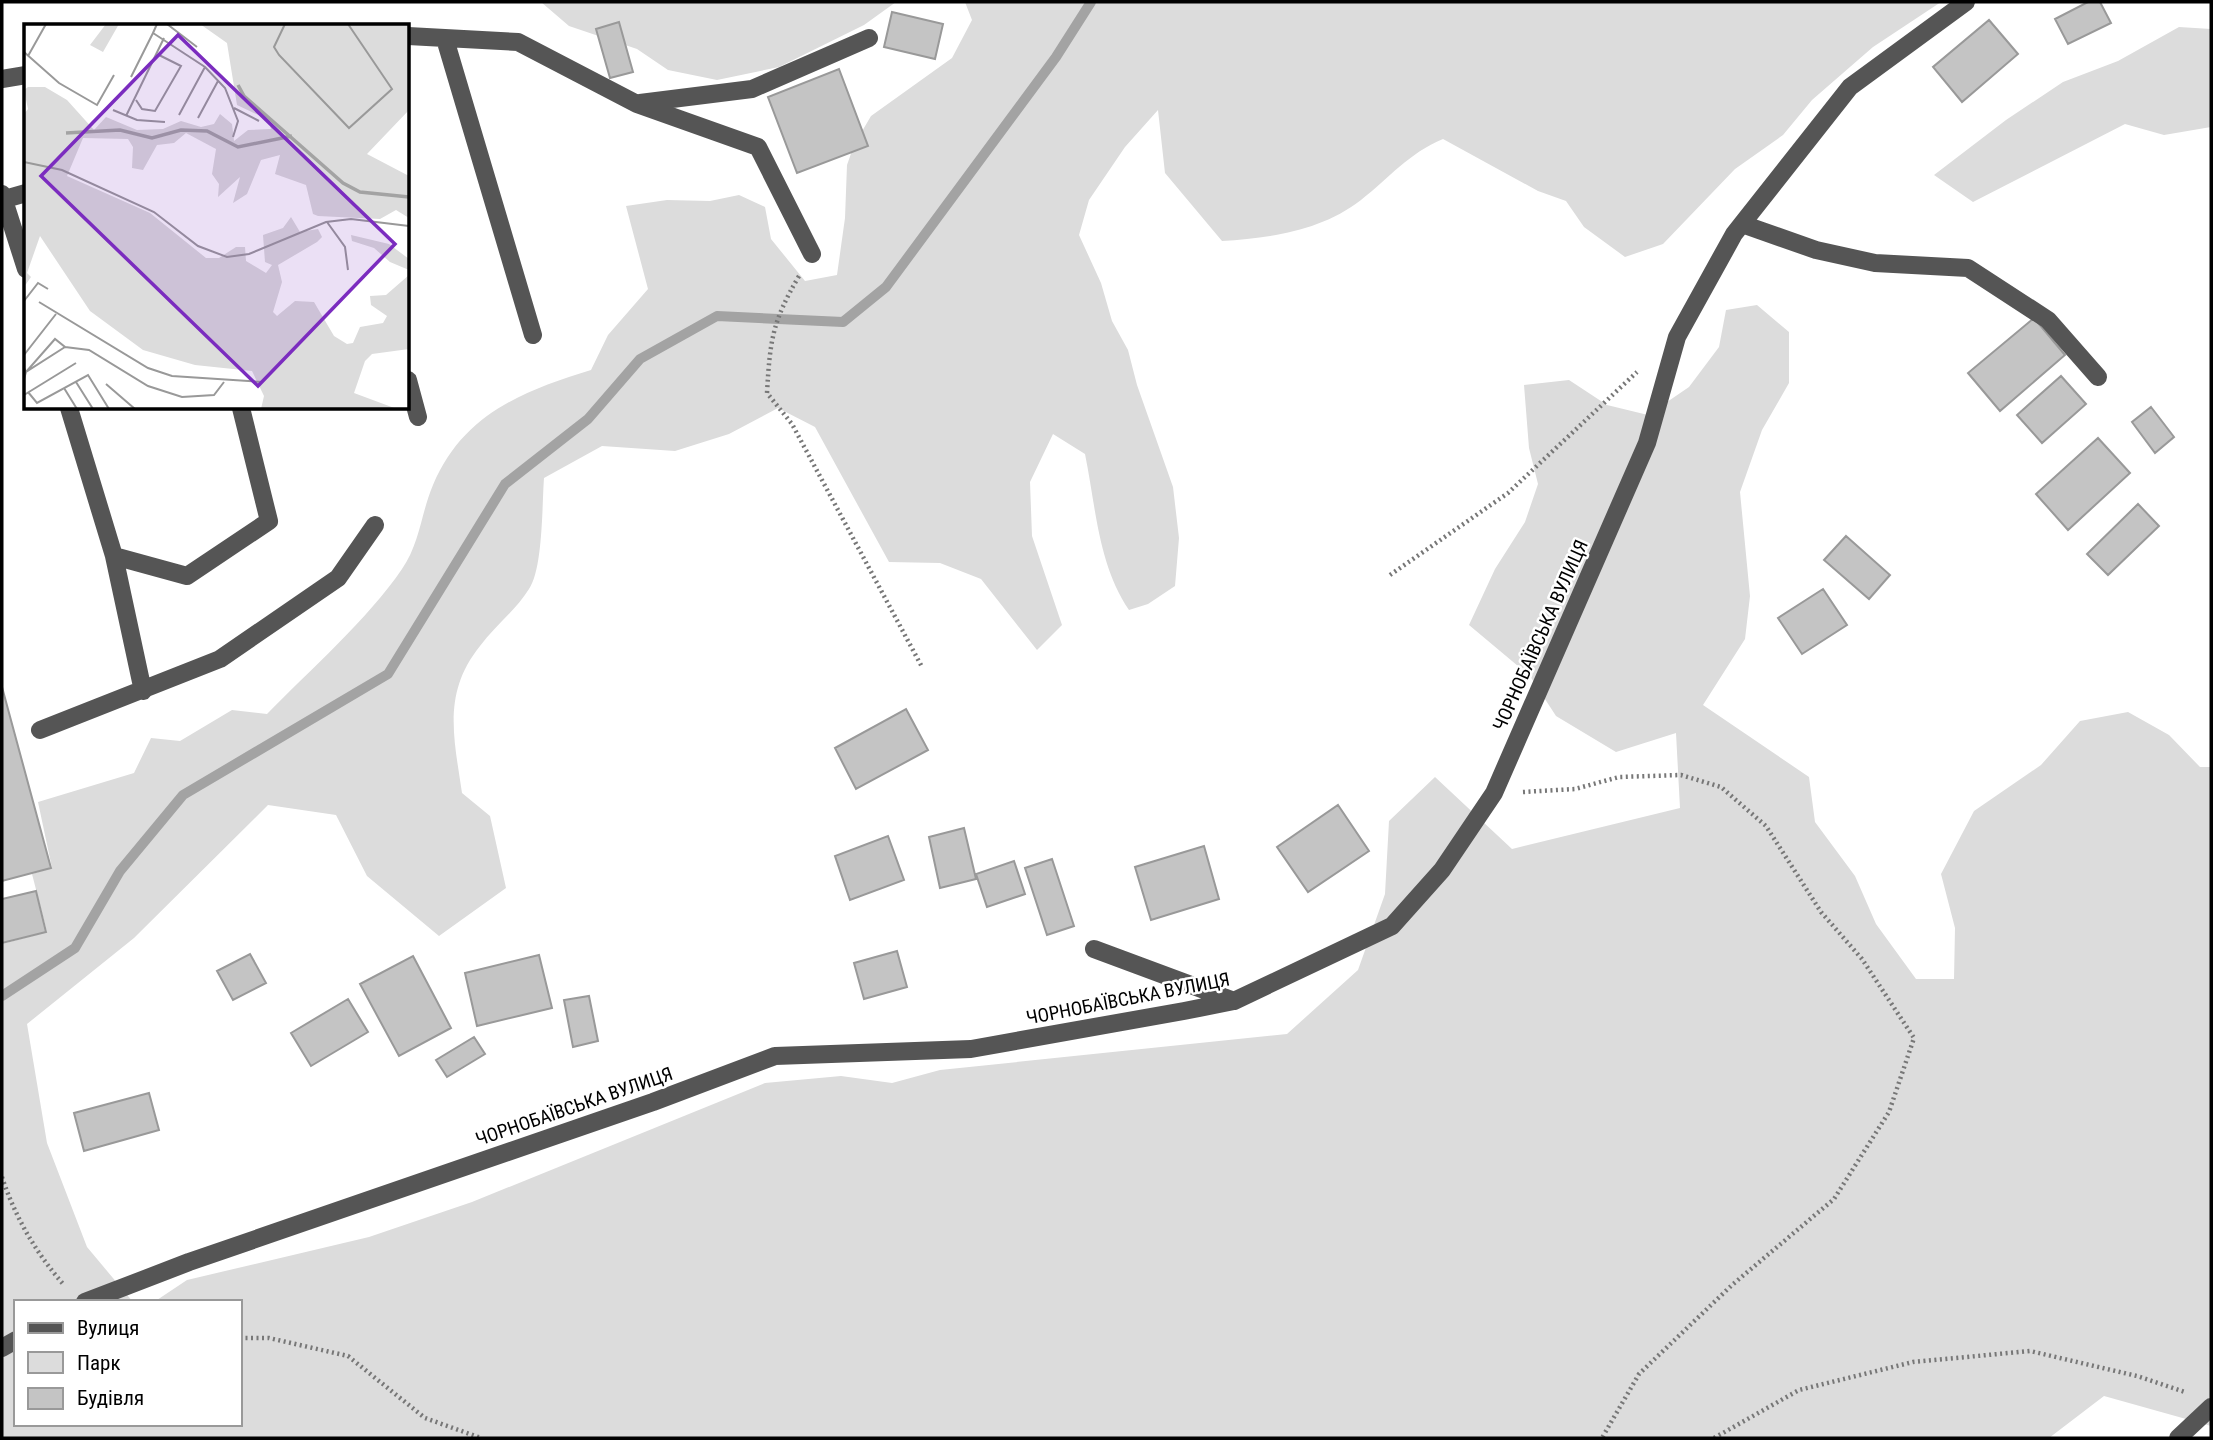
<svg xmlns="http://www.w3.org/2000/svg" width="2213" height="1440" font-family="'Roboto Condensed',sans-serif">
  <rect width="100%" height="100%" fill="#fff"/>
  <!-- green -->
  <path fill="#dcdcdc" d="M 541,2 L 896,2 L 864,25 L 779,67 L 717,80 L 668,70 L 637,49 L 569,26 Z
    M 965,2 L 1941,2 L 1873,47 L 1812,100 L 1783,135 L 1735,169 L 1663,244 L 1625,257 L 1584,227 L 1566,201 L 1538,191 L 1443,139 C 1409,153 1389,178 1361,200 C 1321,231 1270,238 1222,241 L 1165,173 L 1158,110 L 1125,147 L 1089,200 L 1079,235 L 1101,283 L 1112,321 L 1128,350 L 1137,385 L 1173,487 L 1179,538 L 1175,586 L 1148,604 L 1129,610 C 1098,564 1096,508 1085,454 L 1053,434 L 1030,482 L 1032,536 L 1062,625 L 1037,650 L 981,579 L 940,563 L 889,562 L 815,427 L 778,408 L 729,434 L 675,451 L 602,446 L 544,478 C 542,505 543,569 529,589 C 516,610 495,626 480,646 C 442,693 454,738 462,793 L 490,816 L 506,888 L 439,936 L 367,876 L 336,815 L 268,805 L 134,938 L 27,1024 L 47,1143 L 87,1247 L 133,1302 L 16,1302 L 16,1424 L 240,1424 L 240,1302 L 154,1302 L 187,1280 L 369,1237 L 472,1202 L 765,1083 L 841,1076 L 892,1083 L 940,1070 L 1287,1034 L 1358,970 L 1385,894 L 1389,821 L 1435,777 L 1512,849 L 1680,808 L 1676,733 L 1616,752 L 1556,716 L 1530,676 L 1469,625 L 1495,569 L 1525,522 L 1538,484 L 1529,448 L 1524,385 L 1569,380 L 1607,405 L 1648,415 L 1689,387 L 1719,347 L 1726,310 L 1757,305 L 1789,332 L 1789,383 L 1762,430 L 1740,492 L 1750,596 L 1745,639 L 1703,705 L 1809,777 L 1815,822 L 1855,876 L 1876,924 L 1916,979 L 1954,979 L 1955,928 L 1941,874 L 1974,811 L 2041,765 L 2080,721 L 2128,712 L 2169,735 L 2200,767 L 2211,767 L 2211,1426 L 2104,1396 L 2049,1438 L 2,1438 L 2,944 L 47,932 L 32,874 L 52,868 L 38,802 L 134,773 L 151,738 L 180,741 L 232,710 L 267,714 C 310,670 368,619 402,569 C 420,543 421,513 433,485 C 463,414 523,391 591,370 L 608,335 L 648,289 L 626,206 L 667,200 L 710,201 L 739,195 L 765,207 L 771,239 L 805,281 L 837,275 L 845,218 L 847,165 L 854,145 L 871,116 L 952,58 L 972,20 Z
    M 2179,27 L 2211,29 L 2211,127 L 2164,135 L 2125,124 L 1973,202 L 1934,175 L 2006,120 L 2063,82 L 2118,61 Z"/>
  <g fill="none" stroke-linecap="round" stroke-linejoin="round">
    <!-- stream -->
    <path stroke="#a3a3a3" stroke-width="10" d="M 2,996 L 75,948 L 120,871 L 183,795 L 388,674 L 505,484 L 588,419 L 640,359 L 717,316 L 843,322 L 886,287 L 1056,57 L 1091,2"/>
  </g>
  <!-- building -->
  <path fill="#c4c4c4" stroke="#999" stroke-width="2" d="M 2088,2 L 2100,2 L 2111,23 L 2068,44 L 2055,19 Z
    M 892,12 L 943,24 L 935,59 L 884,47 Z
    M 1989,20 L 2018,54 L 1962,102 L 1933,67 Z
    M 619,22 L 633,72 L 610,78 L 596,29 Z
    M 839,69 L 868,146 L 797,173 L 768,97 Z
    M 2034,318 L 2065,355 L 2000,411 L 1968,373 Z
    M 2061,376 L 2086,404 L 2042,443 L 2017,415 Z
    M 2151,407 L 2174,437 L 2155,453 L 2132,422 Z
    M 2098,438 L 2130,473 L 2068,530 L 2036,494 Z
    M 2138,504 L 2159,526 L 2108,575 L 2087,554 Z
    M 1846,536 L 1890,575 L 1869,599 L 1824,560 Z
    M 1823,589 L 1847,625 L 1802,654 L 1778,618 Z
    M 2,687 L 51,868 L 2,881 Z
    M 906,709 L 928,750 L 856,789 L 835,748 Z
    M 1338,805 L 1369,851 L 1308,892 L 1277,847 Z
    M 964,828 L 976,879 L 940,888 L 929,837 Z
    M 888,836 L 904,880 L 850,900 L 835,856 Z
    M 1204,846 L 1219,899 L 1151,920 L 1135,867 Z
    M 1052,859 L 1074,926 L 1047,935 L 1025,868 Z
    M 1014,861 L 1025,894 L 987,907 L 976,874 Z
    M 36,891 L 46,932 L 2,943 L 2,899 Z
    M 897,951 L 907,987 L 864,999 L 854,963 Z
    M 250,954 L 266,983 L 233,1000 L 217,971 Z
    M 539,955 L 552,1008 L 477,1026 L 465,973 Z
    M 413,956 L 451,1028 L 399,1056 L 360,984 Z
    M 589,996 L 598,1041 L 573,1047 L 564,1000 Z
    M 348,999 L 368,1032 L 311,1066 L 291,1033 Z
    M 474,1037 L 485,1054 L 447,1077 L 436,1060 Z
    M 149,1093 L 159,1130 L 84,1151 L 74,1113 Z"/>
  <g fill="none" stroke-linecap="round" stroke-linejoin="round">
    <!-- path -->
    <path stroke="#777" stroke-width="4.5" stroke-dasharray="2 3.5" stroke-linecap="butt" d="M 799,276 C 772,322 770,341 767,393 L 792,424 L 922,667
      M 1390,575 L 1508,493 L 1637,372
      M 1523,792 L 1575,789 L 1619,777 L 1681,775 L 1721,787 L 1766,826 L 1821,912 L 1862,959 L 1914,1038 L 1889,1112 L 1834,1199 L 1732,1285 L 1639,1374 L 1602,1438
      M 2,1177 C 15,1217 36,1253 64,1285
      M 240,1338 L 269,1338 L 348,1356 L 425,1418 L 481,1438
      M 1714,1438 L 1799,1390 L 1913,1362 L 2030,1351 L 2137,1376 L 2185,1392"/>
    <!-- minor -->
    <path stroke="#555" stroke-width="18" d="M 408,36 L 518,42 L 637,104 L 758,147 L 812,254
      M 445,39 L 533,335
      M 2,79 L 26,75
      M 640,103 L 752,89 L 869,38
      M 2,194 L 26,269
      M 5,199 L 26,193
      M 1742,224 L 1816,250 L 1875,263 L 1968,268 L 2048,320 L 2098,377
      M 408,380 L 418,417
      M 69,408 L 114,556 L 143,691
      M 114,556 L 187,576 L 269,521 L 241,408
      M 40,730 L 220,659 L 338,578 L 375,525
      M 1094,949 L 1234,1001
      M 85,1302 L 189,1262 L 653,1102 L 775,1056 L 971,1049 L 1184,1011 L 1234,1001 L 1392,926 L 1442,870 L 1494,793 L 1647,443 L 1677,337 L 1734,234 L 1850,87 L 1966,2
      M 2,1348 L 16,1340
      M 2178,1438 L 2211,1407"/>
  </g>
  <g text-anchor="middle" stroke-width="5" stroke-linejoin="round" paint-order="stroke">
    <!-- street labels -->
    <g font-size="19" fill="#000" stroke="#fff">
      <text transform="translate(1540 635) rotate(-66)" y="7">ЧОРНОБАЇВСЬКА ВУЛИЦЯ</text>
      <text transform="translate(1128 998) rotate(-11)" y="7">ЧОРНОБАЇВСЬКА ВУЛИЦЯ</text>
      <text transform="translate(574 1106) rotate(-19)" y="7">ЧОРНОБАЇВСЬКА ВУЛИЦЯ</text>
    </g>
  </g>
  <!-- overview -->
  <g transform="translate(24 24)">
    <rect width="385" height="385" fill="#fff"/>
    <path d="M 82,0 L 95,0 L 79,28 L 66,21 ZM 176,0 L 385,0 L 385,86 L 343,130 L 385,152 L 385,194 L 372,186 L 356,195 L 294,192 L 289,190 L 282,161 L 251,150 L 256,131 L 237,136 L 223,170 L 209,179 L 216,153 L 194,173 L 195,160 L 188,150 L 192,125 L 162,109 L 150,119 L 133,121 L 119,146 L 108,144 L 109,123 L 104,115 L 59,114 L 43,152 L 126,189 L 182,234 L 195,234 L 212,223 L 221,223 L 222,237 L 242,249 L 248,241 L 241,238 L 239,211 L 259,204 L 267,193 L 276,208 L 294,205 L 298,213 L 293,218 L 254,241 L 258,258 L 249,288 L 253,292 L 271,277 L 290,278 L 310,312 L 323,320 L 329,319 L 336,303 L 359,299 L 363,292 L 347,281 L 346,272 L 362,271 L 385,251 L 385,325 L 348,330 L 341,337 L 330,369 L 373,385 L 237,385 L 240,372 L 228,347 L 171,341 L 119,326 L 66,287 L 16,212 L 3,249 L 7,253 L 0,263 L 0,90 L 4,85 L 0,66 L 4,63 L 21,63 L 43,76 L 70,106 L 82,93 L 113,106 L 139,105 L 157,97 L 177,103 L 190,100 L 196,90 L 208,100 L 210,117 L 224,106 L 247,105 L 245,96 L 213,81 L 203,19 ZM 327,211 L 365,220 L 385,235 L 385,246 L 366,238 L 350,224 L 328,217 Z" fill="#dcdcdc"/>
    <path fill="none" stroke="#a3a3a3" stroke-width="3.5" d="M 214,61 L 220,72 L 319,159 L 336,168 L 385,173M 42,109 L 96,106 L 128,114 L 157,106 L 183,107 L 214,123 L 268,112"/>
    <path fill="none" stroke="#999" stroke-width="2" d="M 133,0 L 129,9 L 181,43 L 201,64 L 214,97 L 209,113M 143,0 L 173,23M 261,0 L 250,23 L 255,31 L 325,104 L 368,65 L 324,0M 0,28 L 35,59 L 73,81 L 90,51M 4,32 L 22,0M 107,53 L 129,9M 112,76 L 118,85 L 131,87 L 157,42 L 135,31M 210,84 L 235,97M 89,86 L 113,96 L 141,98M 155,91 L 181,43M 102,92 L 140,14M 174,94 L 194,57M 0,138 L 38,146 L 130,188 L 174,222 L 203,233 L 225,230 L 302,198 L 327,195 L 385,202M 303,198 L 321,223 L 324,246M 0,277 L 14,259 L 24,265M 15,278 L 124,344 L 148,352 L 238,358M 41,323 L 65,326 L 124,362 L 158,373 L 190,371 L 200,358M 0,331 L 32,290M 0,344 L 2,348 L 31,315 L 41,323 L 2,348 L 0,355M 52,358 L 69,385M 82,360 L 111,385M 40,364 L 53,385M 4,368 L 13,379 L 64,351 L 85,385M 0,371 L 52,339"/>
    <path fill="#7b2cbf" fill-opacity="0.15" stroke="#7b2cbf" stroke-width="3.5" d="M 154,11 L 371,220 L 234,362 L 17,152 Z"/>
    <rect width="385" height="385" fill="none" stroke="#000" stroke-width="3.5"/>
  </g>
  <!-- border -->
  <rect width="2213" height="1440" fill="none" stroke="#000000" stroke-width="7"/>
  <!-- legend -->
  <rect x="14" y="1300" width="228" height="126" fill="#ffffff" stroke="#999999" stroke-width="2"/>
  <rect x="28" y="1323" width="35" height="10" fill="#555555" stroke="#999999" stroke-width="2"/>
  <text x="77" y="1335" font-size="21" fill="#000000">Вулиця</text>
  <rect x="28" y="1352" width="35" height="21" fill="#dcdcdc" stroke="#999999" stroke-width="2"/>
  <text x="77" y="1370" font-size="21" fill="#000000">Парк</text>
  <rect x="28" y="1388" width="35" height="21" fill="#c4c4c4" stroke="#999999" stroke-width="2"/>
  <text x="77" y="1405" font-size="21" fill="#000000">Будівля</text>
</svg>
